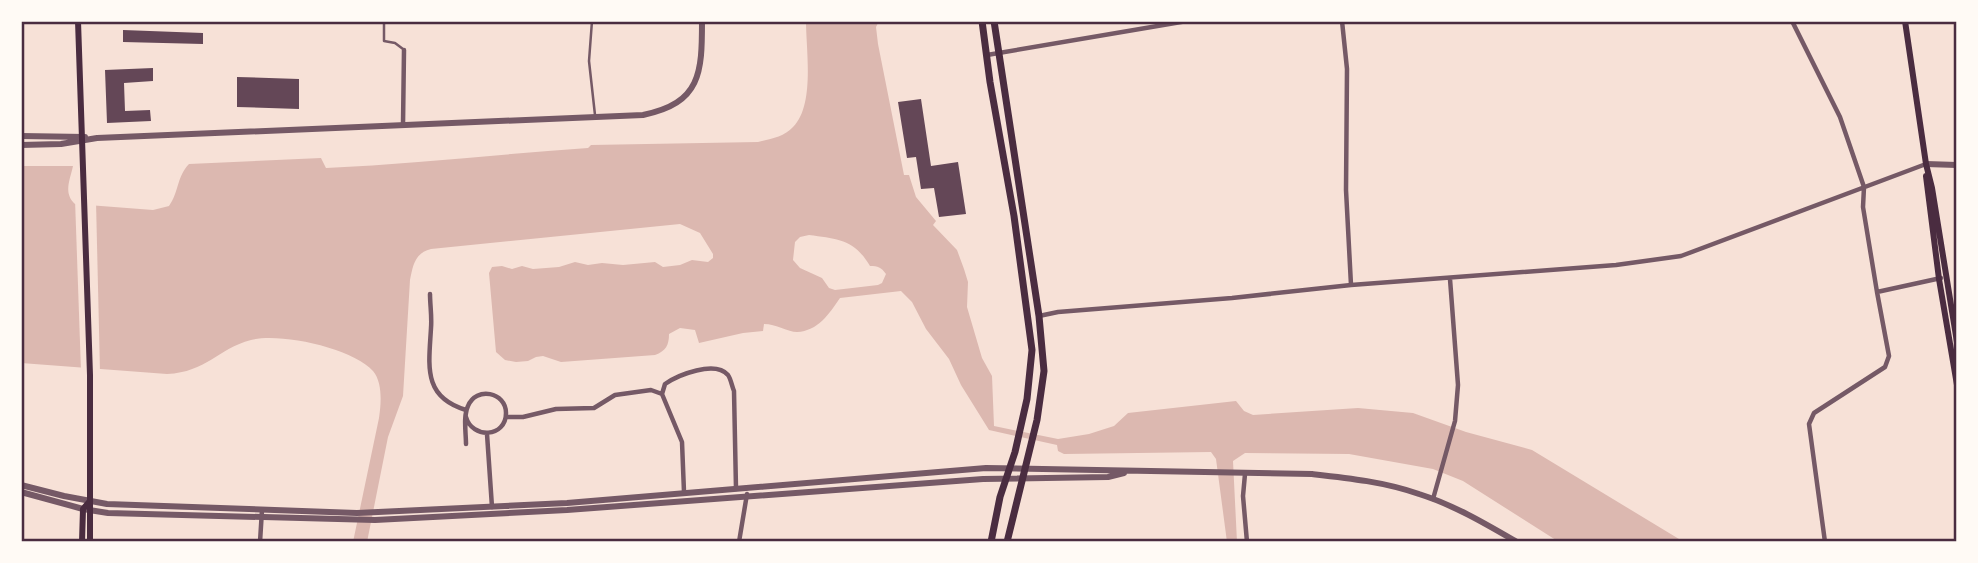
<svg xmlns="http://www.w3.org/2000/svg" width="1978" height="563" font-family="Commissioner,sans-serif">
  <rect width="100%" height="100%" fill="#f7e1d7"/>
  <!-- water -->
  <path fill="#dcb8b0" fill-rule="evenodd" d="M 806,21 L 879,21 L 876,27 L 878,44 L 904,175 L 909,175 L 916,197 L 936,221 L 933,225 L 957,250 L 964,269 L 968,282 L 967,307 L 982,358 L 992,376 L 994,426 L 1058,439 L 1089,434 L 1114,426 L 1128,413 L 1236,401 L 1244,411 L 1253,415 L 1358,408 L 1413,413 L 1466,432 L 1532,450 L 1679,539 L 1688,542 L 1559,542 L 1463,481 L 1433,469 L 1349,454 L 1245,453 L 1233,461 L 1237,542 L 1227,542 L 1216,459 L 1211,452 L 1064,454 L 1058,451 L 1057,445 L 989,430 L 961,385 L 949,359 L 926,329 L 912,302 L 901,291 L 840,298 C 829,314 818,331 797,332 C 788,332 776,324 764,324 L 763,331 L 743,333 L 699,343 L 695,330 L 680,328 L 669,334 C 669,345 666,351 655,355 L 561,362 L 543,356 L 536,357 L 528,361 L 516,362 L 505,360 L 496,352 L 489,273 L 492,267 L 502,266 L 512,269 L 522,266 L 533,269 L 559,267 L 575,262 L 588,265 L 602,263 L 623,265 L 655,262 L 663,267 L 680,265 L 692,260 L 708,262 L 713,258 L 713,254 L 700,233 L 680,224 L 431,249 C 415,253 413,265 410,280 L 403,396 L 388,437 L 367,542 L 353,542 L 379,418 C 381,404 383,383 373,371 C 353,348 279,332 251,340 C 217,349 207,372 167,374 L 21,363 L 21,166 L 73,166 C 70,180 63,193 75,204 L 153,210 L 169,206 C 179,192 177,176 189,164 L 321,158 L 326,168 C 414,164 501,154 588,148 L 591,145 L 758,142 C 770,139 784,137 793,127 C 815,105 806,51 806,21 ZM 809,235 C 838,239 854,239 870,266 C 878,266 881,267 886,274 L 882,283 L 878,285 L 835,290 L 829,288 L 822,278 L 800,268 L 793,260 L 795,242 L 800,237 Z"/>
  <!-- pier -->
  <path fill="#f7e1d7" d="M 75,199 L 96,202 L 100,372 L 81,371 Z"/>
  <!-- building -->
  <path fill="#644757" d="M 123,30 L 203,33 L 203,44 L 123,42 Z
    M 153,68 L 153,81 L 124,83 L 125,111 L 150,110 L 151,121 L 107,123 L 105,70 Z
    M 237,77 L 299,79 L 299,109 L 237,107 Z
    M 921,99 L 931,166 L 958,162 L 966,214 L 939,217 L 934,188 L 921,189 L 916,157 L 907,158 L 898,102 Z"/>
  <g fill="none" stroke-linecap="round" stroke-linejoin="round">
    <!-- service -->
    <path stroke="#755966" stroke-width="2.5" d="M 384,21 L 384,41 L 395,43 L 403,49
      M 592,21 L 589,61 L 595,115"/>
    <!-- minor -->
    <path stroke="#755966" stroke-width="4.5" d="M 1342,21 L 1347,69 L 1346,190 L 1351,285
      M 1792,21 L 1840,117 L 1864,187 L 1863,207 L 1877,292 L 1941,278
      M 987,55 L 1187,21
      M 403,125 L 404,50
      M 430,294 C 430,305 432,316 431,328 C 429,365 422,397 466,410
      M 1039,316 L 1058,312 L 1232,298 L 1351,285 L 1616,265 L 1681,256 L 1926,164
      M 662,394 L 665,384 C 678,375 715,360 728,375 C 731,379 732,387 734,391 L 736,489
      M 506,417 L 523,417 L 556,409 L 594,408 L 615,395 L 651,390 L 662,394 L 682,442 L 684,492
      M 487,434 L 492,507
      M 466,444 C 466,433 463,416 468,406 C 476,386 506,392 506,413 C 506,438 472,439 466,417
      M 1245,474 L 1243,496 L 1247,542
      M 1433,499 L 1455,421 L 1458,385 L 1450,279
      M 260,542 L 262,510
      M 739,542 L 747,494
      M 1825,542 L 1809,424 L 1814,413 L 1885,367 L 1889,356 L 1877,292"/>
    <!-- tertiary -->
    <path stroke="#755966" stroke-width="6" d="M 21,136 L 85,137
      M 21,145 L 61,144 L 97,138 L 643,115 C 701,103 702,73 702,21
      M 1926,164 L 1957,165
      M 21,485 L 64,496 L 107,504 L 357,513 L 567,503 L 986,468 L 1312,474 C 1348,478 1385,482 1419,494 C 1454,505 1486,524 1517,542
      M 21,492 L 83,509 L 108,513 L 375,520 L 567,510 L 983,479 L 1108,477 L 1124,473"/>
    <!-- secondary -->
    <path stroke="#4a2c40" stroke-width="6" d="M 78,21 L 90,375 L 90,542
      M 1905,21 L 1926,164 L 1932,188 L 1957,342
      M 1926,176 L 1939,279 L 1957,385
      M 82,542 L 83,509 L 90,501"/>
    <!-- primary -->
    <path stroke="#4a2c40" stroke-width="7" d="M 982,21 L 990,82 L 1014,216 L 1032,350 L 1027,399 L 1015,452 L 1000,497 L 991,542
      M 994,21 L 1039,316 L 1044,371 L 1037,420 L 1007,542"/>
  </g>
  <!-- border -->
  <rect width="1978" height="563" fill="none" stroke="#fffaf5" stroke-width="46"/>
  <rect x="23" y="23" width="1932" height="517" fill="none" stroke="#4a2c40" stroke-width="2.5"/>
</svg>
